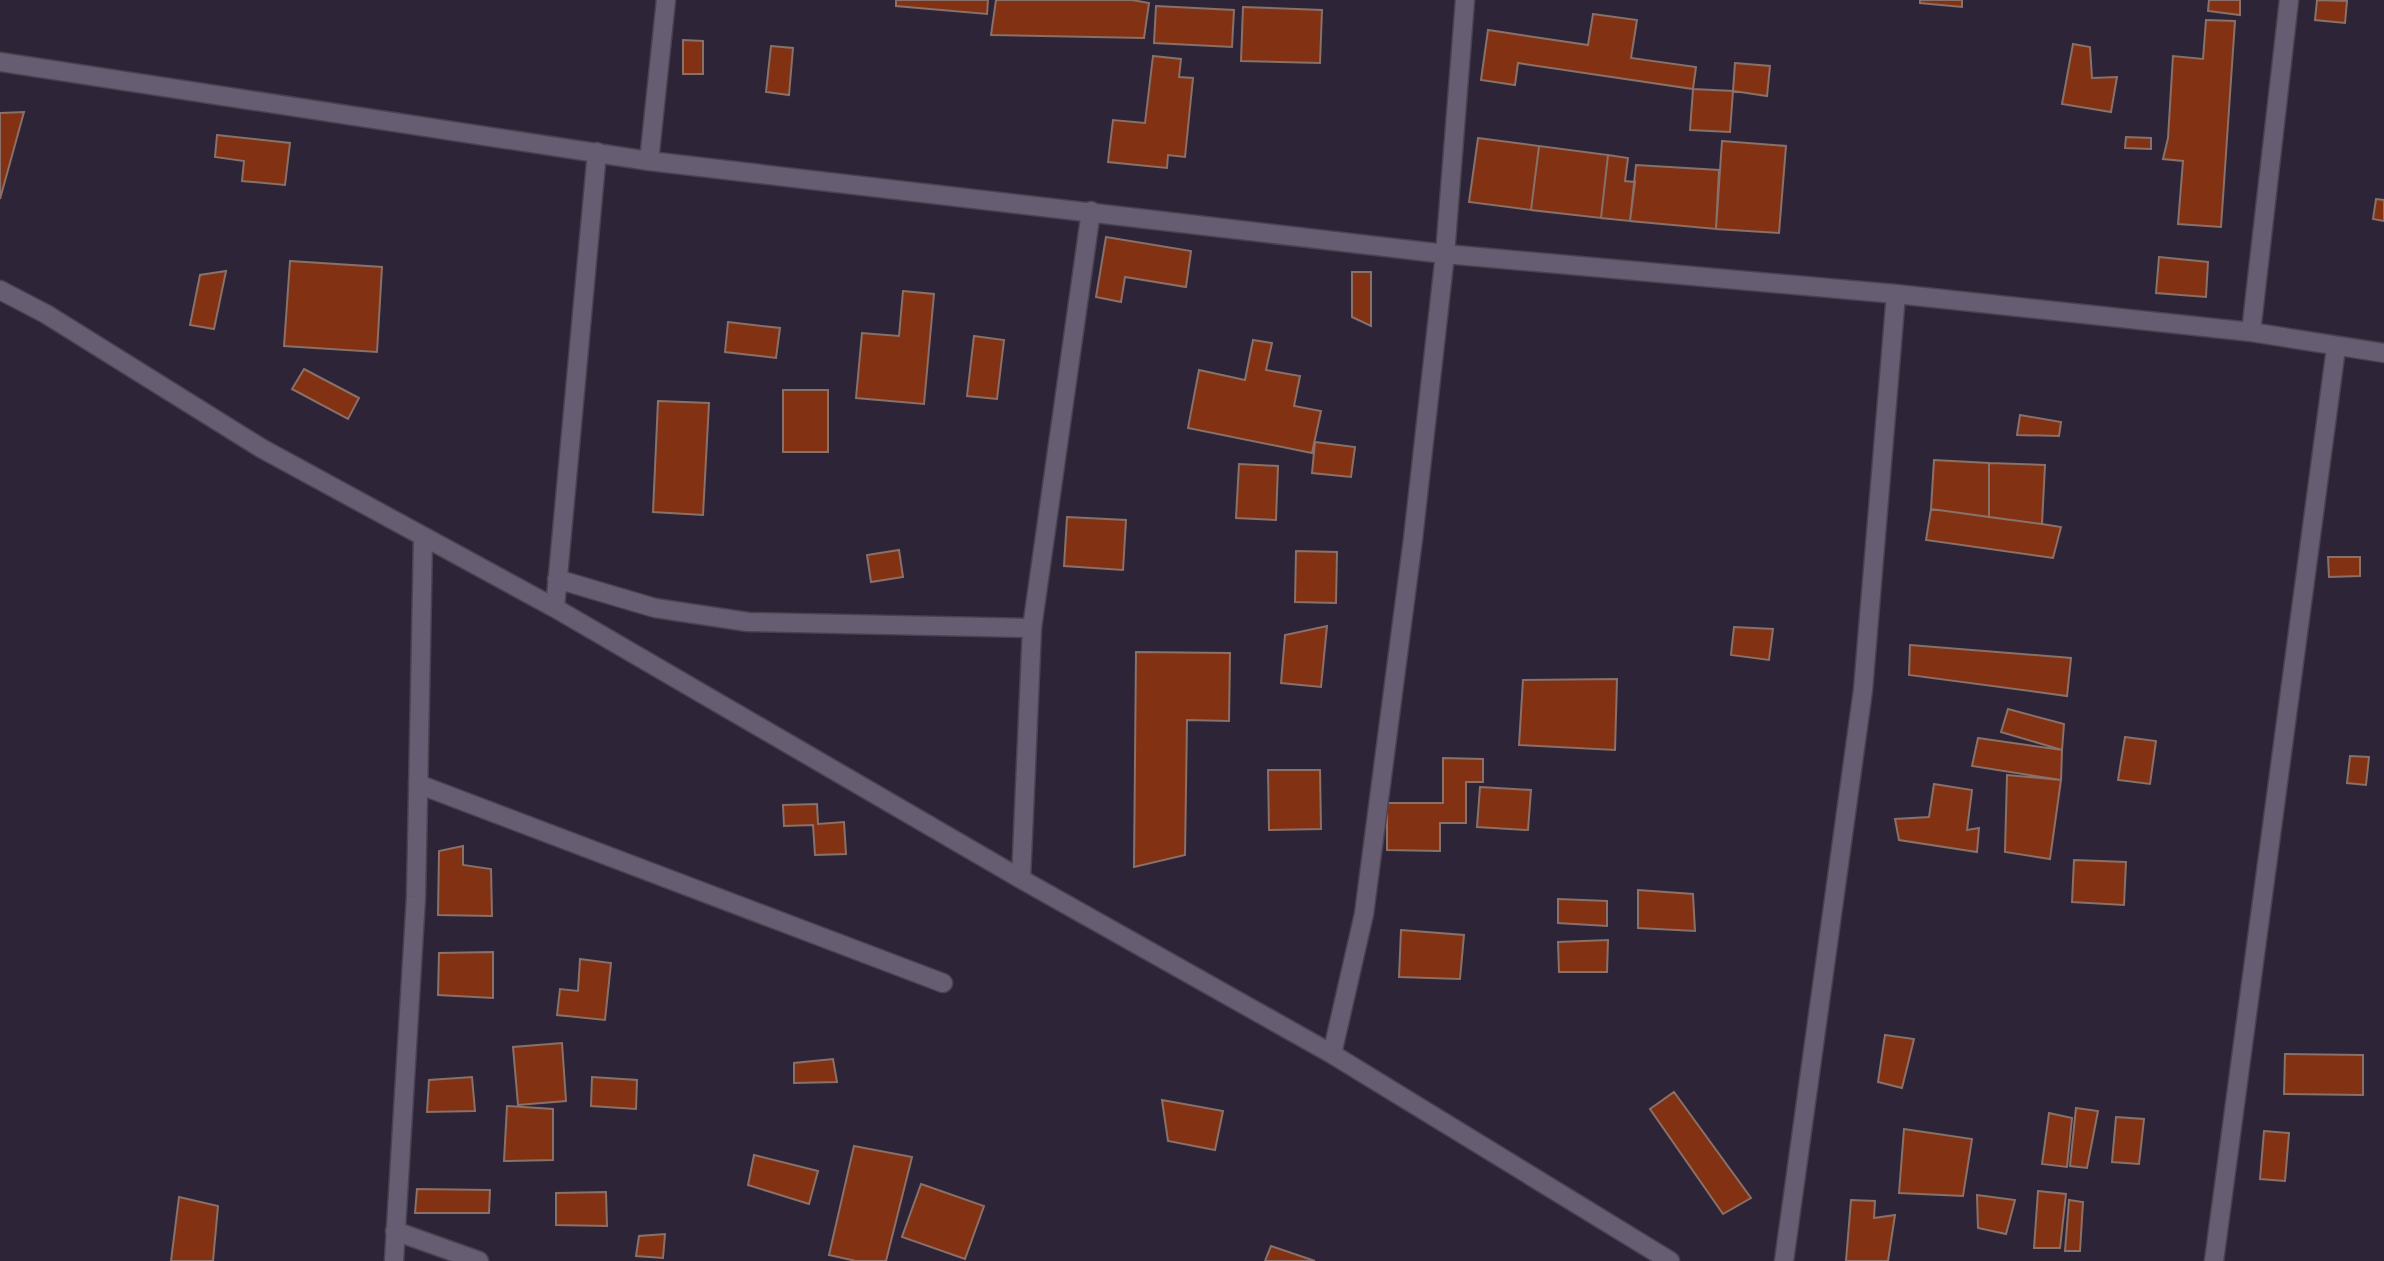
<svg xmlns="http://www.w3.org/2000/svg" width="2384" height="1261" font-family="'Libre Baskerville',serif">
  <rect width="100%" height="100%" fill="#2d2537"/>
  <!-- building -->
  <path fill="#833113" stroke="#897068" stroke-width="2" d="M 896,0 L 988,0 L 987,14 L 896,6 Z
    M 996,0 L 1132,0 L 1149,3 L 1144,38 L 991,35 Z
    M 1920,0 L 1962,0 L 1962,7 L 1920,3 Z
    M 2209,0 L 2240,0 L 2240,15 L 2208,11 Z
    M 2317,0 L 2347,1 L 2345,23 L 2315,20 Z
    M 1156,6 L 1234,10 L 1232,47 L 1154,43 Z
    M 1243,7 L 1322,10 L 1320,63 L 1241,61 Z
    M 1593,14 L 1637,20 L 1631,58 L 1696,67 L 1693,89 L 1518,63 L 1515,85 L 1481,80 L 1488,30 L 1588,45 Z
    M 2206,20 L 2235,21 L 2221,227 L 2178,224 L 2183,161 L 2163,159 L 2168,138 L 2173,56 L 2203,59 Z
    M 683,40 L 703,41 L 703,74 L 683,74 Z
    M 2073,44 L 2090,47 L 2092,78 L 2117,77 L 2111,112 L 2062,104 Z
    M 771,46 L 793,48 L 789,95 L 766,92 Z
    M 1153,56 L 1181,59 L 1179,77 L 1193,78 L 1185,157 L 1168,155 L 1167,168 L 1108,162 L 1113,120 L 1145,123 Z
    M 1735,63 L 1770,66 L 1767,96 L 1733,91 Z
    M 1693,89 L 1733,91 L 1730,132 L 1690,130 Z
    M 24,112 L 0,199 L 0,113 Z
    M 217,135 L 290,143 L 285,185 L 242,181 L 244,161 L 215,157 Z
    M 2126,137 L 2151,138 L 2151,149 L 2125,148 Z
    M 1478,138 L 1539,146 L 1531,210 L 1469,202 Z
    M 1722,141 L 1786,146 L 1779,233 L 1716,229 Z
    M 1539,146 L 1608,155 L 1601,218 L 1531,210 Z
    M 1608,155 L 1628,158 L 1625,181 L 1635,182 L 1630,221 L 1601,218 Z
    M 1636,165 L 1719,170 L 1716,229 L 1630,221 Z
    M 2376,199 L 2384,200 L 2384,221 L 2373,219 Z
    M 1106,237 L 1191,251 L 1186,287 L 1125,277 L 1121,302 L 1096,297 Z
    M 2159,257 L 2208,262 L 2206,297 L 2156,293 Z
    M 290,261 L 382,267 L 377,352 L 284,346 Z
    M 226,271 L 214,329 L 190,325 L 200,275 Z
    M 1352,272 L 1371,272 L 1371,326 L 1352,317 Z
    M 903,291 L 934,294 L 924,404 L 856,398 L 862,333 L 899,336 Z
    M 728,322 L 780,328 L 776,358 L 725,352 Z
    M 974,336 L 1004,340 L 997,399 L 967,396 Z
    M 1253,340 L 1272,343 L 1266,370 L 1300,376 L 1294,406 L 1321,411 L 1312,453 L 1188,428 L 1199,370 L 1245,380 Z
    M 304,369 L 359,398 L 348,419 L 292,389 Z
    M 783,390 L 828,390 L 828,452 L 783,452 Z
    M 658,401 L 709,403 L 703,515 L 653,512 Z
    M 2020,415 L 2061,422 L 2059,436 L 2017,435 Z
    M 1315,442 L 1355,447 L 1351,477 L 1312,473 Z
    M 1934,460 L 1989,463 L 1989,517 L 1931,509 Z
    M 1989,463 L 2045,465 L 2042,524 L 1989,517 Z
    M 1239,464 L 1278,466 L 1276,520 L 1236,518 Z
    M 1931,509 L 2042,524 L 2061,527 L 2053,558 L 1926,540 Z
    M 1067,517 L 1126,520 L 1123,570 L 1064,566 Z
    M 899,550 L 903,577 L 871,582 L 867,555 Z
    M 1296,551 L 1337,552 L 1336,603 L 1295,602 Z
    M 2328,557 L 2360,557 L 2360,576 L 2329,577 Z
    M 1327,626 L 1321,687 L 1281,683 L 1285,635 Z
    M 1734,627 L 1773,629 L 1769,660 L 1731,655 Z
    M 1910,645 L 2071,658 L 2067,696 L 1909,675 Z
    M 1136,652 L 1230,653 L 1229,721 L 1187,720 L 1185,855 L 1134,867 Z
    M 1617,679 L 1615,750 L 1519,745 L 1523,680 Z
    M 2008,709 L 2064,724 L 2062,750 L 2001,732 Z
    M 2125,737 L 2156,741 L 2150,784 L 2118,780 Z
    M 1978,738 L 2062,750 L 2061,780 L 1972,766 Z
    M 2350,756 L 2369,757 L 2366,785 L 2347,783 Z
    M 1443,758 L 1483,759 L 1483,782 L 1466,782 L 1466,823 L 1440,823 L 1440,851 L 1387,850 L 1387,803 L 1443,803 Z
    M 1268,770 L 1320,770 L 1321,829 L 1269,830 Z
    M 2007,775 L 2061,780 L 2050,859 L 2005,852 Z
    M 1934,784 L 1972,790 L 1967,830 L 1979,828 L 1977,852 L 1899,840 L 1895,819 L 1929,817 Z
    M 1480,787 L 1531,790 L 1528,830 L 1477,827 Z
    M 817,804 L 818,824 L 844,822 L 846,854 L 815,855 L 813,825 L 784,826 L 783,805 Z
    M 463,846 L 463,865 L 491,869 L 492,916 L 438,915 L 439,851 Z
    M 2074,860 L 2126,862 L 2124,905 L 2072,902 Z
    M 1638,890 L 1693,894 L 1695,931 L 1638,928 Z
    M 1558,899 L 1607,901 L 1607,926 L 1558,923 Z
    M 1401,930 L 1464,935 L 1460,979 L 1399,977 Z
    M 1608,940 L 1607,972 L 1559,972 L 1558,942 Z
    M 493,952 L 493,998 L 438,995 L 439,953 Z
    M 580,959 L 611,963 L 605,1020 L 557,1015 L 560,989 L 578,991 Z
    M 1885,1035 L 1914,1039 L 1902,1088 L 1878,1082 Z
    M 562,1043 L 566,1101 L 518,1105 L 513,1047 Z
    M 2285,1054 L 2363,1055 L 2363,1095 L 2284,1094 Z
    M 833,1059 L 837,1082 L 794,1083 L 794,1063 Z
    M 472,1077 L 475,1111 L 427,1112 L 429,1080 Z
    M 592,1077 L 637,1080 L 636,1109 L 591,1106 Z
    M 1674,1092 L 1751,1198 L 1723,1214 L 1650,1109 Z
    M 1162,1100 L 1223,1111 L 1215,1150 L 1168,1141 Z
    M 507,1106 L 553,1109 L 553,1160 L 504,1161 Z
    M 2076,1108 L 2098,1111 L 2087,1168 L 2070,1166 Z
    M 2049,1113 L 2072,1118 L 2067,1167 L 2042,1164 Z
    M 2116,1117 L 2144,1119 L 2139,1164 L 2112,1162 Z
    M 1904,1129 L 1972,1139 L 1963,1196 L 1899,1193 Z
    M 2264,1131 L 2289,1133 L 2285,1181 L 2260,1179 Z
    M 854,1146 L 912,1157 L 886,1261 L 856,1261 L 829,1255 Z
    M 754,1155 L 818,1171 L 809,1204 L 748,1185 Z
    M 921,1184 L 984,1206 L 965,1259 L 902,1237 Z
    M 417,1189 L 490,1190 L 489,1213 L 415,1213 Z
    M 2038,1191 L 2066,1194 L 2060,1248 L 2034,1248 Z
    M 606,1192 L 607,1226 L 556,1225 L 556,1193 Z
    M 1977,1195 L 2015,1200 L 2006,1234 L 1978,1228 Z
    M 179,1197 L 218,1206 L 213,1261 L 171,1261 Z
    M 1851,1200 L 1875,1201 L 1874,1218 L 1895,1215 L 1888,1261 L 1846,1261 Z
    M 2069,1200 L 2083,1202 L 2080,1251 L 2065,1251 Z
    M 665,1234 L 663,1258 L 636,1256 L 639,1236 Z
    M 1271,1246 L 1315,1261 L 1265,1261 Z"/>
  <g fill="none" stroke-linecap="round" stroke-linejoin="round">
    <defs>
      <path id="street" d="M 0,62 L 649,161 L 1445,254 L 1896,294 L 2251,332 L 2384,353
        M 649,161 L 666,0
        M 0,290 L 46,314 L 261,448 L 555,608 L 1021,879 L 1332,1054 L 1670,1261
        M 2251,332 L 2289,0
        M 557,579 L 655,608 L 748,622 L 1032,628 L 1021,879
        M 555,608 L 597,152
        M 1032,628 L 1091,211
        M 418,784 L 943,983
        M 1332,1054 L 1364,914 L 1413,539 L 1445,254 L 1465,0
        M 395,1231 L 479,1261
        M 394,1261 L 416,897 L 423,539
        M 1784,1261 L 1863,690 L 1896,294
        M 2214,1261 L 2336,348"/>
    </defs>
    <!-- street casing -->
    <use href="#street" stroke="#494351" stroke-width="21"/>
    <!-- street -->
    <use href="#street" stroke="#665d72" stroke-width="18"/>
  </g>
</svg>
